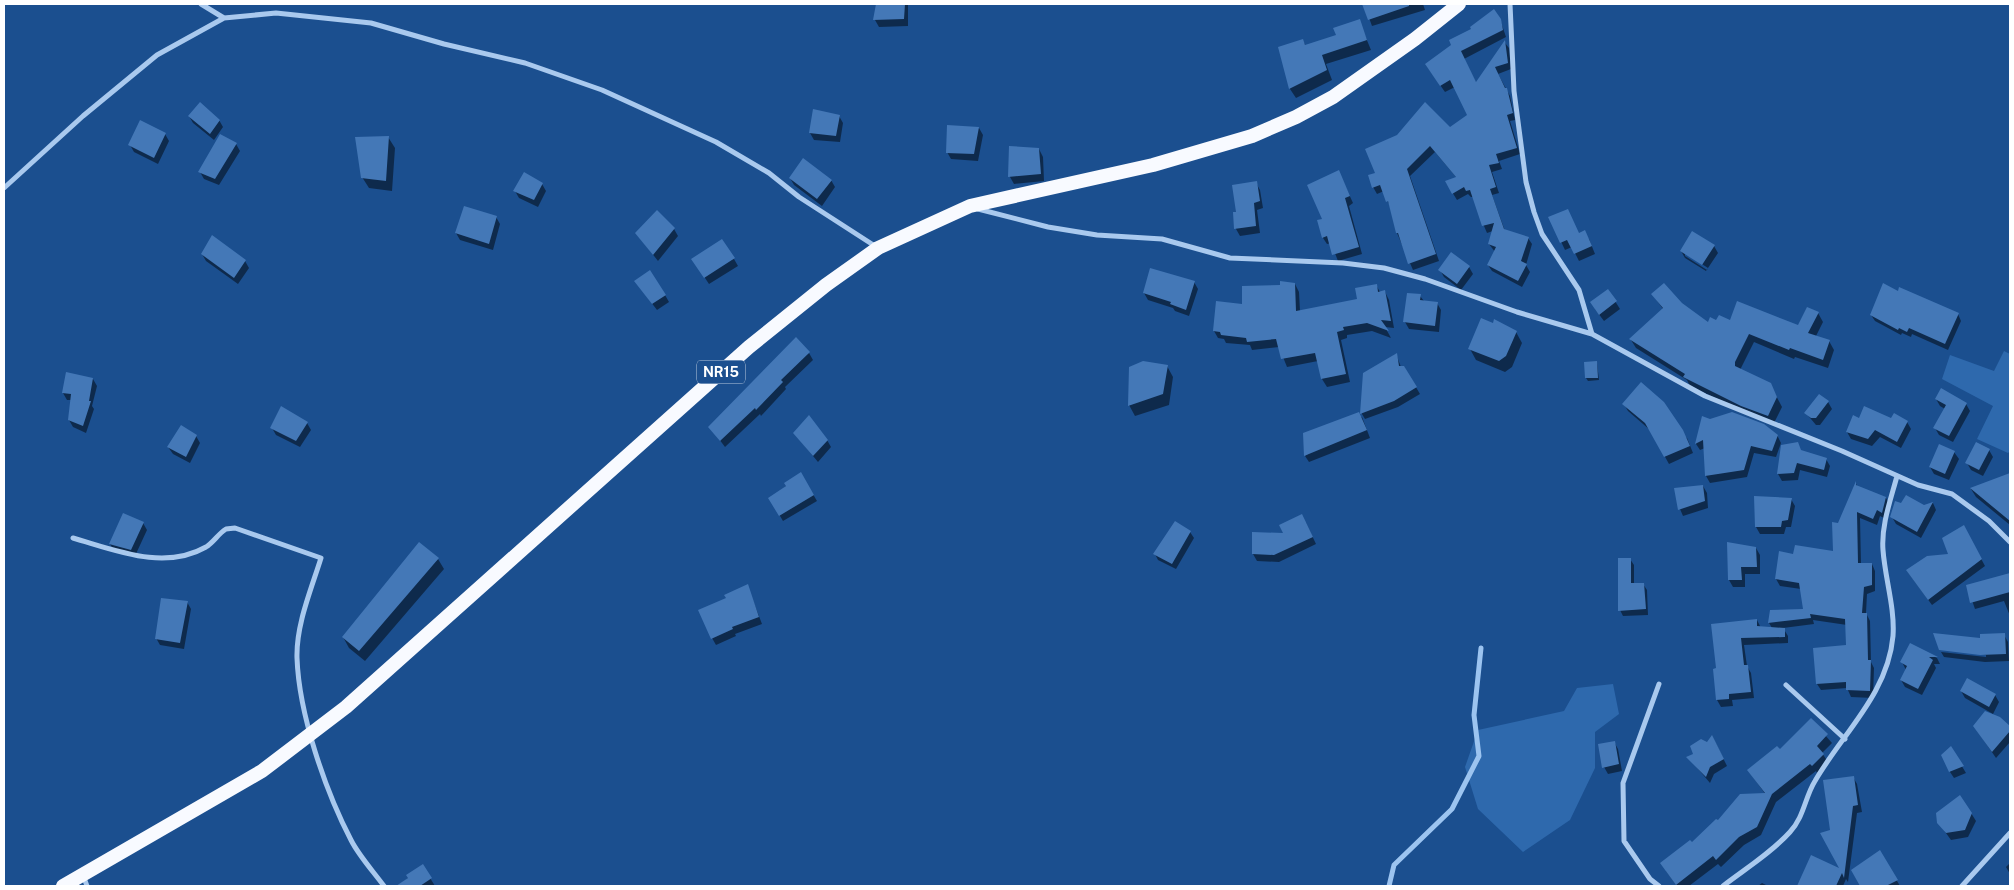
<svg xmlns="http://www.w3.org/2000/svg" width="2014" height="890" font-family="'Public Sans',sans-serif">
  <rect width="100%" height="100%" fill="#1b4f8f"/>
  <!-- green -->
  <path fill="#2e69ad" d="M 2004,351 L 2010,354 L 2010,451 L 2008,453 L 1977,439 L 1993,406 L 1942,379 L 1950,355 L 1994,371 Z
    M 1613,684 L 1619,714 L 1595,732 L 1595,768 L 1570,820 L 1523,852 L 1478,809 L 1465,767 L 1478,730 L 1564,711 L 1577,688 Z"/>
  <!-- shadow -->
  <path fill="#0007" fill-rule="evenodd" d="M 878,4 L 908,4 L 908,26 L 879,27 L 875,20 Z
    M 1364,4 L 1423,4 L 1425,10 L 1372,26 Z
    M 1500,19 L 1506,37 L 1464,59 L 1476,83 L 1505,43 L 1509,48 L 1511,69 L 1498,74 L 1510,96 L 1515,120 L 1510,121 L 1520,154 L 1499,161 L 1502,169 L 1492,172 L 1499,193 L 1492,195 L 1505,231 L 1528,238 L 1532,244 L 1526,265 L 1530,272 L 1522,287 L 1492,271 L 1488,265 L 1495,252 L 1489,244 L 1493,231 L 1487,233 L 1484,226 L 1473,197 L 1471,197 L 1468,194 L 1457,200 L 1446,182 L 1457,178 L 1435,152 L 1410,176 L 1439,261 L 1413,270 L 1397,233 L 1391,209 L 1384,191 L 1377,194 L 1373,187 L 1376,174 L 1469,116 L 1455,87 L 1445,92 L 1426,65 Z
    M 1359,21 L 1371,50 L 1326,64 L 1332,80 L 1296,98 L 1290,89 L 1280,48 L 1302,40 L 1306,46 L 1337,36 Z
    M 189,116 L 219,120 L 223,127 L 214,140 L 193,123 Z
    M 839,116 L 843,123 L 840,142 L 814,140 L 810,133 Z
    M 979,128 L 983,135 L 978,161 L 951,159 L 947,152 Z
    M 165,134 L 169,141 L 158,164 L 134,152 L 130,145 Z
    M 388,137 L 395,148 L 392,191 L 369,188 L 362,177 Z
    M 236,144 L 240,151 L 219,185 L 204,179 L 200,172 Z
    M 1010,147 L 1039,149 L 1043,157 L 1044,181 L 1014,184 L 1010,177 Z
    M 790,178 L 831,180 L 835,187 L 822,206 L 794,185 Z
    M 1342,179 L 1353,203 L 1349,206 L 1362,254 L 1338,261 L 1331,243 L 1327,244 L 1323,238 L 1319,221 L 1323,219 Z
    M 1256,183 L 1260,190 L 1263,208 L 1257,210 L 1260,233 L 1240,236 L 1236,229 L 1237,213 Z
    M 542,184 L 546,191 L 538,207 L 519,198 L 515,191 Z
    M 496,217 L 500,224 L 493,250 L 460,240 L 456,233 Z
    M 1550,218 L 1589,239 L 1595,254 L 1579,261 L 1572,247 L 1565,250 Z
    M 674,229 L 678,236 L 658,261 L 636,233 Z
    M 1714,246 L 1718,253 L 1706,271 L 1685,258 L 1681,251 ZM 1685,253 L 1708,268 L 1707,270 L 1685,256 Z
    M 202,254 L 245,261 L 249,268 L 238,284 L 206,261 Z
    M 734,259 L 738,266 L 709,284 L 697,266 Z
    M 1469,267 L 1473,274 L 1461,290 L 1444,277 L 1440,270 Z
    M 635,281 L 665,295 L 669,302 L 657,310 Z
    M 1194,282 L 1198,289 L 1189,316 L 1175,311 L 1173,308 L 1148,300 L 1144,293 Z
    M 1295,284 L 1299,292 L 1300,311 L 1358,300 L 1376,285 L 1380,292 L 1385,292 L 1389,300 L 1394,328 L 1385,327 L 1391,338 L 1372,331 L 1347,335 L 1347,338 L 1341,340 L 1350,382 L 1327,387 L 1322,379 L 1318,361 L 1287,367 L 1279,347 L 1252,350 L 1250,345 L 1226,343 L 1224,339 L 1218,338 L 1214,331 L 1243,305 Z
    M 1608,290 L 1620,309 L 1604,321 L 1595,309 Z
    M 1898,293 L 1958,314 L 1961,321 L 1948,350 L 1912,334 L 1911,337 L 1902,333 L 1901,335 L 1875,321 L 1871,315 Z
    M 1653,295 L 1681,304 L 1709,324 L 1731,321 L 1798,327 L 1818,313 L 1823,322 L 1816,336 L 1829,341 L 1834,350 L 1828,368 L 1795,357 L 1794,359 L 1754,342 L 1740,370 L 1770,384 L 1782,407 L 1773,425 L 1690,386 L 1687,380 L 1636,348 L 1631,340 L 1663,309 Z
    M 1420,296 L 1424,301 L 1437,303 L 1441,310 L 1439,332 L 1409,329 L 1405,322 Z
    M 1516,332 L 1522,343 L 1512,367 L 1505,372 L 1476,360 L 1470,349 Z
    M 809,353 L 813,360 L 785,387 L 786,389 L 761,416 L 760,414 L 725,447 L 710,427 Z
    M 1396,354 L 1401,367 L 1404,367 L 1420,394 L 1398,407 L 1365,419 L 1362,414 L 1364,374 Z
    M 1597,363 L 1599,380 L 1588,381 L 1586,378 Z
    M 1167,366 L 1173,377 L 1169,405 L 1135,416 L 1129,405 Z
    M 93,379 L 97,386 L 92,406 L 94,409 L 86,433 L 73,427 L 69,420 L 71,400 L 67,400 L 63,393 Z
    M 1936,399 L 1966,404 L 1970,411 L 1953,442 L 1939,435 L 1935,428 L 1945,409 L 1940,406 Z
    M 1828,402 L 1832,409 L 1820,425 L 1816,425 L 1806,413 Z
    M 1624,404 L 1687,438 L 1693,453 L 1669,464 L 1650,430 L 1628,411 Z
    M 1362,417 L 1370,438 L 1309,462 L 1305,456 Z
    M 1703,418 L 1777,435 L 1781,443 L 1776,457 L 1754,453 L 1747,477 L 1710,483 L 1706,476 L 1705,448 L 1700,450 L 1696,444 Z
    M 1860,420 L 1907,422 L 1911,429 L 1901,448 L 1880,437 L 1872,446 L 1851,439 L 1847,432 Z
    M 307,423 L 311,430 L 300,447 L 276,435 L 272,428 Z
    M 794,433 L 827,440 L 831,447 L 818,462 Z
    M 196,436 L 200,443 L 190,463 L 173,454 L 168,447 Z
    M 1782,446 L 1826,459 L 1830,466 L 1827,477 L 1800,470 L 1798,480 L 1782,481 L 1778,474 Z
    M 1989,450 L 1993,457 L 1983,476 L 1971,470 L 1967,463 Z
    M 1954,452 L 1959,459 L 1949,480 L 1934,474 L 1930,467 Z
    M 801,474 L 817,501 L 783,521 L 770,499 Z
    M 2010,475 L 2010,525 L 1976,497 L 1971,489 Z
    M 1856,484 L 1858,487 L 1886,498 L 1890,505 L 1886,519 L 1880,516 L 1877,525 L 1860,518 L 1861,564 L 1872,564 L 1875,571 L 1875,591 L 1867,594 L 1866,613 L 1870,621 L 1871,662 L 1874,668 L 1873,698 L 1851,697 L 1847,688 L 1821,690 L 1817,684 L 1847,646 L 1847,625 L 1813,620 L 1814,624 L 1783,628 L 1788,636 L 1788,643 L 1744,645 L 1747,666 L 1751,673 L 1754,698 L 1732,700 L 1733,706 L 1721,707 L 1717,700 L 1715,670 L 1718,670 L 1712,626 L 1757,620 L 1761,628 L 1772,628 L 1769,623 L 1771,611 L 1804,610 L 1801,589 L 1780,586 L 1776,579 L 1780,553 L 1794,555 L 1834,552 L 1839,524 Z
    M 1703,486 L 1707,493 L 1708,508 L 1683,516 L 1680,509 Z
    M 1756,497 L 1791,499 L 1795,506 L 1791,527 L 1786,527 L 1784,534 L 1760,534 L 1756,527 Z
    M 1933,503 L 1936,510 L 1921,538 L 1896,524 L 1892,517 Z
    M 143,523 L 147,530 L 135,556 L 114,551 L 110,544 Z
    M 1306,523 L 1316,544 L 1279,562 L 1257,561 L 1253,554 Z
    M 1964,527 L 1985,566 L 1932,605 L 1907,571 L 1950,555 Z
    M 1190,532 L 1194,538 L 1176,569 L 1158,560 L 1155,554 Z
    M 1756,548 L 1760,555 L 1760,574 L 1745,574 L 1745,587 L 1733,587 L 1729,580 Z
    M 438,559 L 444,569 L 365,661 L 349,648 L 343,637 Z
    M 1630,559 L 1634,565 L 1634,585 L 1643,584 L 1647,590 L 1648,615 L 1623,616 L 1620,610 Z
    M 2010,574 L 2010,616 L 2004,601 L 1975,609 L 1967,586 Z
    M 747,585 L 762,624 L 735,634 L 736,636 L 716,645 L 712,638 L 727,599 Z
    M 187,602 L 191,609 L 184,649 L 160,645 L 156,638 Z
    M 2004,635 L 2008,642 L 2009,661 L 1985,662 L 1944,657 L 1941,652 L 1986,657 L 1986,655 L 1940,649 Z
    M 1911,645 L 1937,658 L 1940,664 L 1934,664 L 1936,668 L 1922,695 L 1905,687 L 1901,680 L 1906,670 L 1902,662 Z
    M 1961,691 L 1995,695 L 1999,702 L 1993,714 L 1965,698 Z
    M 1999,718 L 2010,728 L 2010,742 L 1996,758 L 1974,726 Z
    M 1811,719 L 1832,743 L 1822,753 L 1828,762 L 1817,773 L 1816,771 L 1776,802 L 1761,835 L 1744,845 L 1721,867 L 1718,864 L 1689,886 L 1677,886 L 1666,871 L 1692,844 L 1718,822 L 1766,795 L 1748,770 L 1779,751 Z
    M 1614,742 L 1618,749 L 1622,771 L 1608,774 L 1604,767 Z
    M 1707,743 L 1716,744 L 1727,766 L 1714,774 L 1710,783 L 1688,757 L 1695,755 Z
    M 1951,748 L 1966,773 L 1954,778 L 1950,772 Z
    M 1853,777 L 1857,784 L 1862,812 L 1857,813 L 1848,882 L 1846,879 L 1843,886 L 1799,886 L 1812,857 L 1842,871 L 1831,831 Z
    M 1971,813 L 1976,821 L 1968,837 L 1951,840 L 1938,822 Z
    M 1880,852 L 1900,886 L 1862,886 L 1853,870 Z
    M 2010,863 L 2010,874 L 2006,867 Z
    M 422,865 L 435,886 L 408,886 L 405,881 Z
    M 1762,883 L 1768,886 L 1758,886 Z"/>
  <g fill="none" stroke-linecap="round" stroke-linejoin="round">
    <!-- stream -->
    <path stroke="#9cc4f0" stroke-width="5" d="M 1389,886 L 1394,865 L 1452,809 L 1479,756 L 1474,715 L 1481,648"/>
  </g>
  <!-- building -->
  <path fill="#4478b7" d="M 876,4 L 905,4 L 904,19 L 873,20 Z
    M 1362,4 L 1409,4 L 1409,6 L 1368,20 Z
    M 1494,9 L 1501,19 L 1503,30 L 1461,51 L 1476,82 L 1505,40 L 1508,63 L 1495,67 L 1505,88 L 1507,88 L 1513,113 L 1507,115 L 1517,148 L 1496,154 L 1499,163 L 1489,165 L 1496,187 L 1490,189 L 1504,229 L 1529,237 L 1521,261 L 1527,264 L 1518,281 L 1487,265 L 1496,247 L 1488,244 L 1494,223 L 1482,226 L 1470,190 L 1466,191 L 1464,187 L 1452,194 L 1445,181 L 1456,177 L 1430,146 L 1407,169 L 1436,254 L 1408,264 L 1398,233 L 1396,233 L 1388,201 L 1386,202 L 1380,185 L 1372,188 L 1368,175 L 1375,173 L 1365,149 L 1397,135 L 1425,102 L 1450,127 L 1467,115 L 1450,80 L 1440,86 L 1425,64 L 1451,45 L 1449,40 L 1471,29 L 1470,27 Z
    M 1360,19 L 1367,40 L 1322,55 L 1327,70 L 1289,89 L 1278,47 L 1303,39 L 1305,45 L 1336,35 L 1333,28 Z
    M 200,102 L 220,120 L 210,134 L 188,116 Z
    M 813,109 L 840,115 L 836,136 L 809,133 Z
    M 140,120 L 166,133 L 154,158 L 128,145 Z
    M 947,125 L 979,127 L 974,154 L 946,153 Z
    M 220,134 L 237,143 L 215,179 L 198,172 Z
    M 389,136 L 386,181 L 361,178 L 355,137 Z
    M 1009,146 L 1039,148 L 1041,174 L 1008,177 Z
    M 803,158 L 832,180 L 817,199 L 789,178 Z
    M 1339,170 L 1350,196 L 1345,198 L 1359,247 L 1332,255 L 1327,236 L 1322,238 L 1317,220 L 1322,219 L 1307,185 Z
    M 524,172 L 543,183 L 534,200 L 513,191 Z
    M 1257,181 L 1260,201 L 1254,203 L 1256,226 L 1234,229 L 1233,212 L 1236,212 L 1232,185 Z
    M 464,206 L 497,216 L 489,244 L 455,233 Z
    M 1568,209 L 1579,233 L 1585,230 L 1592,246 L 1574,254 L 1567,240 L 1560,243 L 1548,217 Z
    M 657,210 L 675,228 L 653,255 L 635,233 Z
    M 1692,231 L 1715,245 L 1702,265 L 1680,251 Z
    M 212,235 L 246,260 L 234,278 L 201,254 Z
    M 722,239 L 735,258 L 704,278 L 691,259 Z
    M 1451,252 L 1470,266 L 1457,284 L 1438,270 Z
    M 1150,268 L 1195,281 L 1186,310 L 1170,304 L 1171,302 L 1143,293 Z
    M 650,270 L 666,295 L 652,304 L 634,281 Z
    M 1280,281 L 1295,283 L 1296,311 L 1357,299 L 1355,288 L 1377,284 L 1378,292 L 1385,290 L 1391,321 L 1381,320 L 1389,331 L 1367,323 L 1343,327 L 1344,330 L 1337,332 L 1346,374 L 1321,379 L 1315,353 L 1281,359 L 1276,339 L 1247,342 L 1246,338 L 1221,335 L 1220,332 L 1213,331 L 1216,301 L 1242,304 L 1242,286 L 1280,285 Z
    M 1664,283 L 1682,303 L 1708,322 L 1710,317 L 1716,320 L 1719,315 L 1730,320 L 1737,301 L 1798,325 L 1807,307 L 1819,312 L 1808,333 L 1830,340 L 1823,360 L 1790,348 L 1789,350 L 1749,334 L 1735,362 L 1735,366 L 1771,383 L 1777,397 L 1768,416 L 1741,406 L 1683,377 L 1685,374 L 1629,339 L 1663,308 L 1651,294 Z
    M 1883,283 L 1898,291 L 1899,287 L 1959,313 L 1945,344 L 1909,328 L 1907,332 L 1899,328 L 1898,330 L 1870,315 Z
    M 1608,289 L 1617,301 L 1599,315 L 1590,302 Z
    M 1407,293 L 1421,294 L 1420,300 L 1438,302 L 1435,326 L 1403,322 Z
    M 1481,318 L 1493,323 L 1494,319 L 1517,331 L 1506,356 L 1499,361 L 1468,349 Z
    M 796,337 L 810,352 L 781,380 L 783,382 L 756,410 L 755,408 L 720,441 L 708,427 Z
    M 1397,353 L 1399,366 L 1404,366 L 1417,387 L 1394,401 L 1360,414 L 1363,373 Z
    M 1143,361 L 1168,365 L 1163,394 L 1128,406 L 1129,367 Z
    M 1597,361 L 1598,378 L 1585,378 L 1584,362 Z
    M 66,372 L 93,378 L 89,401 L 91,401 L 83,426 L 68,420 L 71,394 L 62,393 Z
    M 1641,382 L 1664,402 L 1683,430 L 1690,446 L 1664,457 L 1645,423 L 1622,404 Z
    M 1941,388 L 1967,403 L 1949,436 L 1933,428 L 1946,405 L 1935,399 Z
    M 1819,394 L 1829,401 L 1816,418 L 1811,418 L 1804,413 Z
    M 281,406 L 308,422 L 296,441 L 270,428 Z
    M 1864,406 L 1891,418 L 1894,413 L 1908,421 L 1897,442 L 1875,430 L 1868,439 L 1846,432 L 1853,415 L 1859,418 Z
    M 1359,412 L 1367,430 L 1304,456 L 1303,433 Z
    M 1732,412 L 1764,424 L 1778,435 L 1772,451 L 1751,446 L 1744,470 L 1705,476 L 1703,440 L 1695,444 L 1702,416 L 1710,419 Z
    M 809,415 L 828,440 L 813,456 L 793,433 Z
    M 181,425 L 197,435 L 186,457 L 167,447 Z
    M 1798,442 L 1801,450 L 1827,458 L 1824,470 L 1797,463 L 1794,473 L 1777,474 L 1781,445 Z
    M 1976,442 L 1990,449 L 1979,470 L 1965,463 Z
    M 1939,444 L 1955,451 L 1945,474 L 1929,467 Z
    M 801,472 L 814,495 L 779,516 L 768,498 L 786,486 L 784,483 Z
    M 2010,473 L 2010,521 L 1970,488 Z
    M 1856,481 L 1856,485 L 1886,497 L 1882,513 L 1877,510 L 1873,519 L 1857,512 L 1858,563 L 1872,563 L 1872,585 L 1864,587 L 1862,613 L 1867,613 L 1868,660 L 1871,660 L 1870,691 L 1846,690 L 1846,682 L 1816,684 L 1813,648 L 1846,645 L 1845,619 L 1810,614 L 1811,618 L 1768,623 L 1770,610 L 1803,609 L 1799,583 L 1775,579 L 1779,551 L 1793,554 L 1795,545 L 1833,551 L 1832,522 L 1838,523 Z
    M 1703,485 L 1705,501 L 1678,510 L 1674,488 Z
    M 1906,495 L 1924,505 L 1933,502 L 1917,532 L 1890,517 L 1895,501 L 1901,503 Z
    M 1754,496 L 1792,498 L 1788,520 L 1782,521 L 1781,527 L 1755,527 Z
    M 123,513 L 144,522 L 131,550 L 109,544 Z
    M 1302,514 L 1313,537 L 1274,555 L 1252,554 L 1252,532 L 1283,533 L 1279,525 Z
    M 1175,521 L 1191,531 L 1172,564 L 1153,554 Z
    M 1964,525 L 1982,559 L 1928,600 L 1906,570 L 1927,556 L 1948,554 L 1942,538 Z
    M 419,542 L 439,558 L 359,651 L 342,637 Z
    M 1727,542 L 1756,547 L 1757,567 L 1741,567 L 1742,580 L 1728,580 Z
    M 1618,558 L 1631,558 L 1631,583 L 1644,583 L 1646,609 L 1618,611 Z
    M 2010,573 L 2010,592 L 1970,603 L 1966,585 Z
    M 748,584 L 759,617 L 732,627 L 733,629 L 711,639 L 698,610 L 726,598 L 724,595 Z
    M 161,598 L 188,601 L 180,643 L 155,639 Z
    M 1757,619 L 1757,626 L 1785,628 L 1785,637 L 1741,638 L 1744,665 L 1748,665 L 1751,692 L 1729,694 L 1729,699 L 1716,700 L 1713,669 L 1716,668 L 1711,624 Z
    M 1933,633 L 1980,638 L 1980,634 L 2005,633 L 2006,654 L 1980,655 L 1939,650 Z
    M 1910,643 L 1938,657 L 1929,657 L 1933,660 L 1918,689 L 1900,680 L 1907,666 L 1900,662 Z
    M 1967,678 L 1996,694 L 1989,707 L 1960,691 Z
    M 1985,711 L 2000,717 L 2010,726 L 2010,731 L 1992,752 L 1973,726 Z
    M 1811,718 L 1828,734 L 1817,746 L 1824,754 L 1812,766 L 1810,764 L 1772,794 L 1757,827 L 1739,837 L 1716,860 L 1713,856 L 1676,885 L 1660,863 L 1690,840 L 1692,842 L 1716,819 L 1718,820 L 1740,794 L 1765,793 L 1747,770 L 1777,746 L 1780,749 Z
    M 1712,735 L 1724,759 L 1710,767 L 1706,777 L 1686,757 L 1693,754 L 1690,746 L 1701,739 L 1707,742 Z
    M 1615,741 L 1619,764 L 1602,768 L 1598,744 Z
    M 1951,746 L 1964,766 L 1949,772 L 1941,755 Z
    M 1854,776 L 1858,805 L 1853,806 L 1844,878 L 1842,873 L 1836,886 L 1797,886 L 1811,855 L 1839,868 L 1820,833 L 1830,830 L 1823,780 Z
    M 1960,795 L 1972,813 L 1965,830 L 1946,833 L 1937,823 L 1936,813 Z
    M 1880,850 L 1898,880 L 1886,886 L 1860,886 L 1851,870 Z
    M 423,864 L 432,878 L 420,886 L 396,886 L 408,878 L 406,875 Z"/>
  <g fill="none" stroke-linecap="round" stroke-linejoin="round">
    <!-- minor -->
    <path stroke="#a9c9ee" stroke-width="5" d="M 201,4 L 224,18
      M 1510,4 L 1514,91 L 1526,182 L 1534,212 L 1542,234 L 1579,290 L 1592,334
      M 4,188 L 83,116 L 157,55 L 224,18 L 276,13 L 371,23 L 444,44 L 525,63 L 602,90 L 716,142 L 769,173 L 799,197 L 878,248
      M 978,209 L 1048,227 L 1097,235 L 1162,239 L 1230,258 L 1343,263 L 1384,268 L 1425,279 L 1517,312 L 1592,334 L 1705,396 L 1842,451 L 1918,485 L 1952,494 L 1989,521 L 2010,542
      M 73,538 C 115,550 164,571 206,547 C 214,542 218,534 226,529 L 235,528 L 321,558 C 311,590 296,625 297,658 C 299,714 325,790 351,840 C 359,856 373,871 384,886
      M 1786,685 L 1845,739
      M 83,875 L 87,886
      M 1659,886 L 1650,879 L 1624,841 L 1623,783 L 1659,684
      M 1723,886 C 1745,869 1771,853 1790,832 C 1804,817 1805,797 1815,781 C 1842,734 1888,694 1893,636 C 1895,608 1885,578 1883,550 C 1881,525 1891,499 1897,476
      M 1962,886 L 2010,833"/>
    <!-- trunk -->
    <path stroke="#f8faff" stroke-width="14" d="M 63,886 L 262,771 L 346,707 L 749,347 L 826,285 L 878,248 L 970,206 L 1153,165 L 1252,136 L 1296,117 L 1333,97 L 1415,39 L 1459,4"/>
  </g>
  <g text-anchor="middle" stroke-width="4.5" stroke-linejoin="round" paint-order="stroke">
    <!-- shield labels -->
    <rect fill="#1b4f8f" stroke="#bbcadd" stroke-width="1" x="697" y="360.5" width="48" height="23" rx="4"/>
    <g font-size="14" font-weight="bold" fill="#fff">
      <text x="721" y="377">NR15</text>
    </g>
  </g>
  <!-- border -->
  <rect width="2014" height="890" fill="none" stroke="#ffffff" stroke-width="10"/>
</svg>
